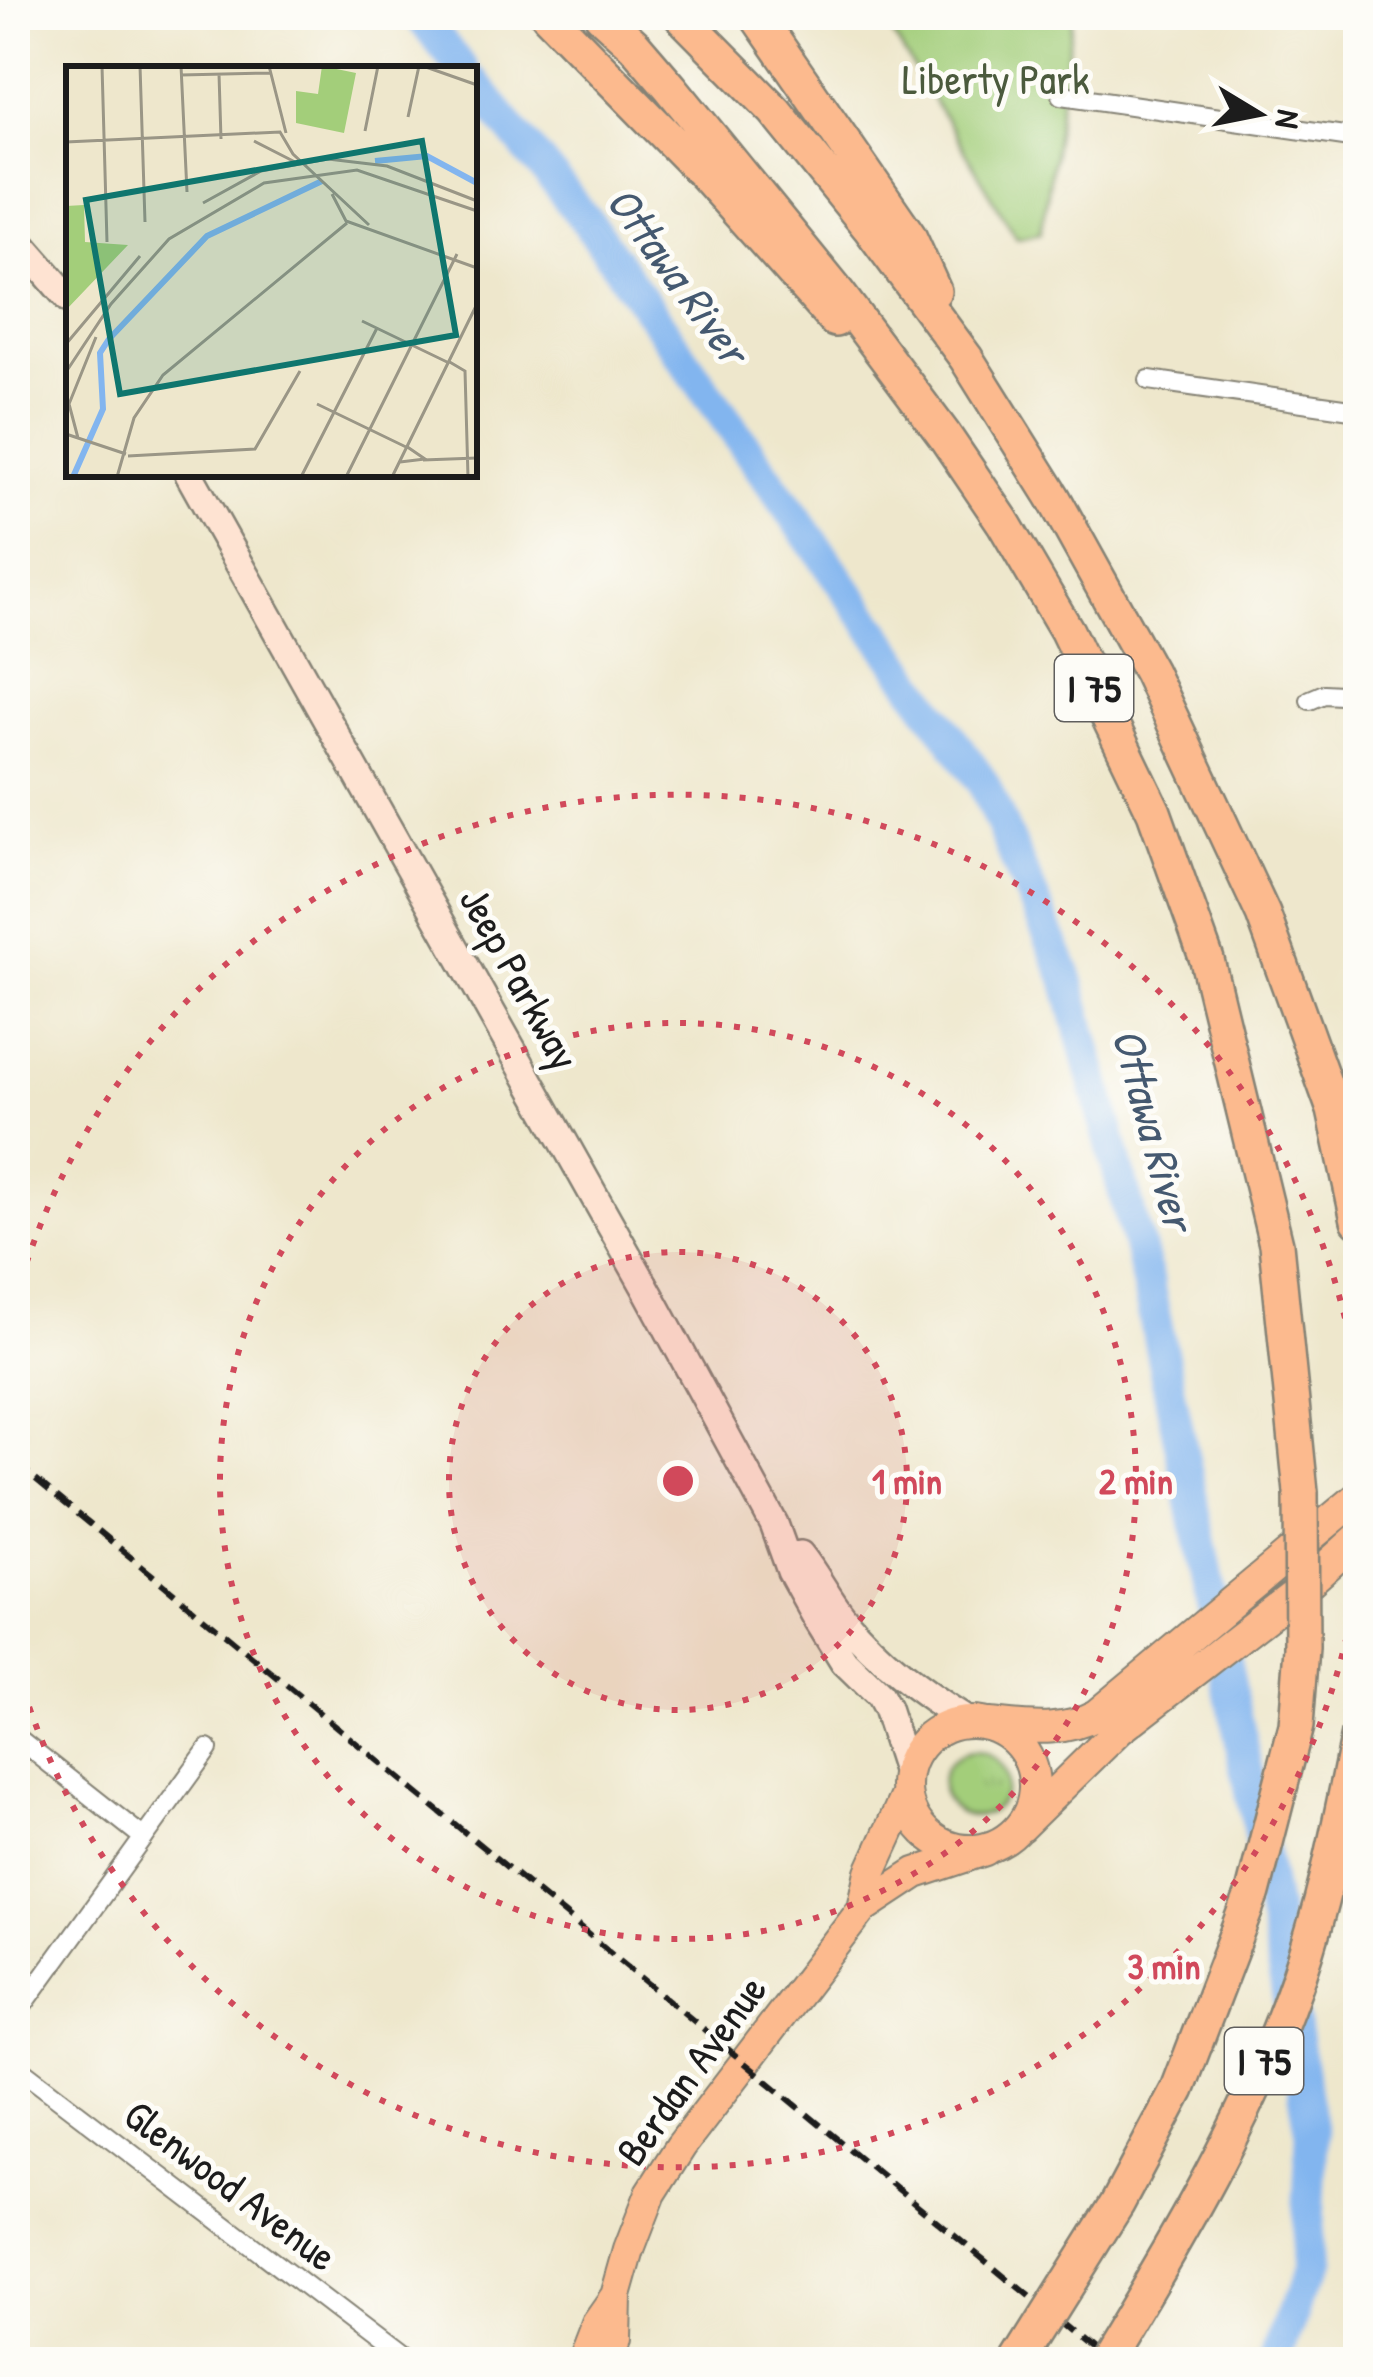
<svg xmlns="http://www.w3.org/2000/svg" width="1373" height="2377" font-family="'Patrick Hand',sans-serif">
  <defs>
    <pattern id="grass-tufts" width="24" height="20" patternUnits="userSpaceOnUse" patternTransform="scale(3)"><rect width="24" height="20" fill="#a3ce7a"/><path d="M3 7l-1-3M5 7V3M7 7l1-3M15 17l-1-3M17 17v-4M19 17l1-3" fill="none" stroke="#8cb069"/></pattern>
  </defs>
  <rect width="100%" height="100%" fill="#fdfcf7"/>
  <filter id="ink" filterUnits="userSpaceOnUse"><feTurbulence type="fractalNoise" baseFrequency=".00833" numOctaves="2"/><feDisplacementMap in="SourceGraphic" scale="24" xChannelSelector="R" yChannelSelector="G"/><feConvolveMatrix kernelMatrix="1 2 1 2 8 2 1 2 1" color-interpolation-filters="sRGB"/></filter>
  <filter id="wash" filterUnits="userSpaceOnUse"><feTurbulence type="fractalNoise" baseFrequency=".004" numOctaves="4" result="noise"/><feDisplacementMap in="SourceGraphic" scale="48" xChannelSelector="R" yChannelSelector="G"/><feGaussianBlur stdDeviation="2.7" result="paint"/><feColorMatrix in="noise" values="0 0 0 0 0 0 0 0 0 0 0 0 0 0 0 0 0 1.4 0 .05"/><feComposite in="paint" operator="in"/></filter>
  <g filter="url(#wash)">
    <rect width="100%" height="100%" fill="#eee7cc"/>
    <!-- grass -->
    <path fill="url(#grass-tufts)" stroke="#60754b" stroke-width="3" d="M942 1784a32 32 0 1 1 64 0a32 32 0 1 1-64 0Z"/>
    <!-- park -->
    <path fill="#a3ce7a" stroke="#60754b" stroke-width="3" d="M 881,15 L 1073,15 L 1041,232 L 1017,237 Z"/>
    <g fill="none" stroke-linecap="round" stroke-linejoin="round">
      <!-- river -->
      <path stroke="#82b5ef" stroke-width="33" d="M 419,15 L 462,69
        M 474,83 L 584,218 L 983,783 L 1067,977 L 1145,1271 L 1255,1809 L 1312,2134 L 1306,2270 L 1276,2362"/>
    </g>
  </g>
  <g filter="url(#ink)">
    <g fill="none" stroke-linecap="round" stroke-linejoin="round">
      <defs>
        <path id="street" d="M 1062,95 L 1358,138
          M 1149,380 L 1358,410
          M 1310,700 L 1324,694 L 1358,696
          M 15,1736 L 144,1838
          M 15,2016 L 208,1749
          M 15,2065 L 404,2362"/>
        <path id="secondary" d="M 15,237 L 69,299
          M 189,474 L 647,1290 L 774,1524 L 791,1571 L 818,1620 L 844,1662 L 879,1696 L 886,1709 L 907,1774
          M 800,1555 C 816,1575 827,1598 843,1618 C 878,1661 920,1692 967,1722"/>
        <path id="primary" d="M906 1786a64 64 0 1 1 128 0a64 64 0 1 1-128 0Z
          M 988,1724 C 1026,1727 1061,1734 1096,1715 L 1358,1497
          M 1020,1827 L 1119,1730 L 1299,1591 L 1358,1538
          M 863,1908 L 871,1872 L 906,1795
          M 582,2362 L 597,2323 L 616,2296
          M 609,2362 L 615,2341 L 616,2296 L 629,2250 L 651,2193 L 681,2146 L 863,1908 L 916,1873 L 985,1850"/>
        <path id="highway" d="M 548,15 L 706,176 L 835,320
          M 601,15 L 634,45 L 671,88 L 837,292 L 944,435 L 1003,522 L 1067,631 L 1154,812 L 1207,960 L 1276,1244 L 1301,1492
          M 680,15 L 775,111 L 869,227 L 966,358 L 1053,497 L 1150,672 L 1263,914 L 1334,1110 L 1358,1220
          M 756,15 L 909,236 L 934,291"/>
      </defs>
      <!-- street casing -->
      <use href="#street" stroke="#858274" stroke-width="22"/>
      <!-- secondary casing -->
      <use href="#secondary" stroke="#858274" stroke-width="32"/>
      <!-- primary casing -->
      <use href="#primary" stroke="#858274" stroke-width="34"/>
      <!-- highway casing -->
      <use href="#highway" stroke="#858274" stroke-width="38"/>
      <!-- street -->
      <use href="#street" stroke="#fff" stroke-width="18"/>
      <!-- secondary -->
      <use href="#secondary" stroke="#fee3d2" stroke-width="27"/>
      <!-- primary -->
      <use href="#primary" stroke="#fcba8e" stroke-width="30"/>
      <!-- highway -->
      <use href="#highway" stroke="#fcba8e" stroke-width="33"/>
      <!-- rail -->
      <path stroke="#1c1c1c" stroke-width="6" stroke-dasharray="18 9" stroke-linecap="butt" d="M 15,1462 L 1108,2362"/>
      <defs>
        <path id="highway-bridge" d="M 1018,2362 L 1117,2204 L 1178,2089 L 1253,1893 L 1296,1726 L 1302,1648 L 1301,1492
          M 1102,2362 C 1177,2239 1252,2113 1299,1976 C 1326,1897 1341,1815 1358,1734"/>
      </defs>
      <!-- highway-bridge casing -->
      <use href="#highway-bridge" stroke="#858274" stroke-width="38" stroke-linecap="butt"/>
      <!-- highway-bridge -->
      <use href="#highway-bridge" stroke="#fcba8e" stroke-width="33"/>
    </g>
  </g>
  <!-- distance rings -->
  <circle cx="678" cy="1481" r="229" fill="#d1495b" fill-opacity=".12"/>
  <g fill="none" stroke="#d1495b" stroke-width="6" stroke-dasharray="6 12">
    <circle cx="678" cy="1481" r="229"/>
    <circle cx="678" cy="1481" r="458"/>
    <path d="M1357 1583A687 687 0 0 1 16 1665M16 1297A687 687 0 0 1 1357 1379"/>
  </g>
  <g text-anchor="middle" stroke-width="10" stroke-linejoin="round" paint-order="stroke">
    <!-- shield labels -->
    <g fill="#fdfcf7" stroke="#605f5e" stroke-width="3">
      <rect x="1055" y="655" width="78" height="66" rx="9"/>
      <rect x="1225" y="2028" width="78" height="66" rx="9"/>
    </g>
    <g font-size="39" font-weight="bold" fill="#1c1c1c">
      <text x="1094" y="702">I 75</text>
      <text x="1264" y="2075">I 75</text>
    </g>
    <!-- park labels -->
    <g font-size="42" fill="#4b5a3d" stroke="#fdfcf7">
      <text x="996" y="94">Liberty Park</text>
    </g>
    <!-- street labels -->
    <g font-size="42" fill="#1c1c1c" stroke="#fdfcf7">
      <text transform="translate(520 978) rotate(61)" y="15">Jeep Parkway</text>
      <text transform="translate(691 2070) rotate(-54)" y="15">Berdan Avenue</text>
      <text transform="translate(231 2185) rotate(37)" y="15">Glenwood Avenue</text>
    </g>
    <!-- water labels -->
    <g font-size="45" font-style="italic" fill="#455970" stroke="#fdfcf7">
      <text transform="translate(678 275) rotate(54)" y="16">Ottawa River</text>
      <text transform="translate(1154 1129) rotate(75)" y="16">Ottawa River</text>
    </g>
  </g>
  <!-- overview -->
  <g transform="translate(66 66)">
    <rect width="411" height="411" fill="#eee7cc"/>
    <path d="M 256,0 L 290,7 L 278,67 L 230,57 L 230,25 L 252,28 Z" fill="#a3ce7a"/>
    <path d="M 18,139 L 19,176 L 62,179 L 0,244 L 0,140 Z" fill="#a3ce7a"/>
    <path fill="none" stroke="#82b5ef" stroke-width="6" d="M 309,95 L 361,90 L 411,117M 7,411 L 37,343 L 34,287 L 43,273 L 141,170 L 256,115"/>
    <path fill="none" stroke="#9a9686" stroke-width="3" d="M 36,0 L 41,176M 74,0 L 79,156M 115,0 L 121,126M 203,0 L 220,67M 357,0 L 411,19M 153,8 L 155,73M 115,9 L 204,7M 342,51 L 353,0M 299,65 L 312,0M 188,75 L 229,96M 0,76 L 214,66 L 227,88 L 303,159M 266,128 L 280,155 L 411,202M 137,137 L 195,105 L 262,93 L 321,100 L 411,135M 296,255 L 381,296M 0,278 L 74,190M 382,295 L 399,305 L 402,411M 0,306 L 45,238 L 103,173 L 198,117 L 291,104 L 411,145M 251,338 L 340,381M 0,368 L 60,388M 12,372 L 3,338 L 30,271M 62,390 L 189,383 L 234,305M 357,394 L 411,392M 334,396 L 359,393 L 340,380M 51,411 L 68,352 L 97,309 L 281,157M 235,411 L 311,262M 280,411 L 391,188M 326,411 L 411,238"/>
    <path fill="#0f766e" fill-opacity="0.15" stroke="#0f766e" stroke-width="6" d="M 356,75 L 390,269 L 54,328 L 20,134 Z"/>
    <rect width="411" height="411" fill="none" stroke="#1c1c1c" stroke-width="6"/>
  </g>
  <circle cx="678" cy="1481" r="18" fill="#d1495b" stroke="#fdfcf7" stroke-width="6"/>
  <g font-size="36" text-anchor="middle" font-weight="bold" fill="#d1495b" stroke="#fdfcf7" stroke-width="10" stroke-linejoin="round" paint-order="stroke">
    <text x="907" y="1494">1 min</text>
    <text x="1136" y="1494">2 min</text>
    <text x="1164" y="1979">3 min</text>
  </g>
  <!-- margin -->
  <rect width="1373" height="2377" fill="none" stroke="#fdfcf7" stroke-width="60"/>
  <!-- north arrow -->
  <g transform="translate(1259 114) rotate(100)" stroke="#fdfcf7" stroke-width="9" paint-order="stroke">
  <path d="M0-9L21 45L0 30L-21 45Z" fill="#1c1c1c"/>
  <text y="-18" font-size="33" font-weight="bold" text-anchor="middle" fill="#1c1c1c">N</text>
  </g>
</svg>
